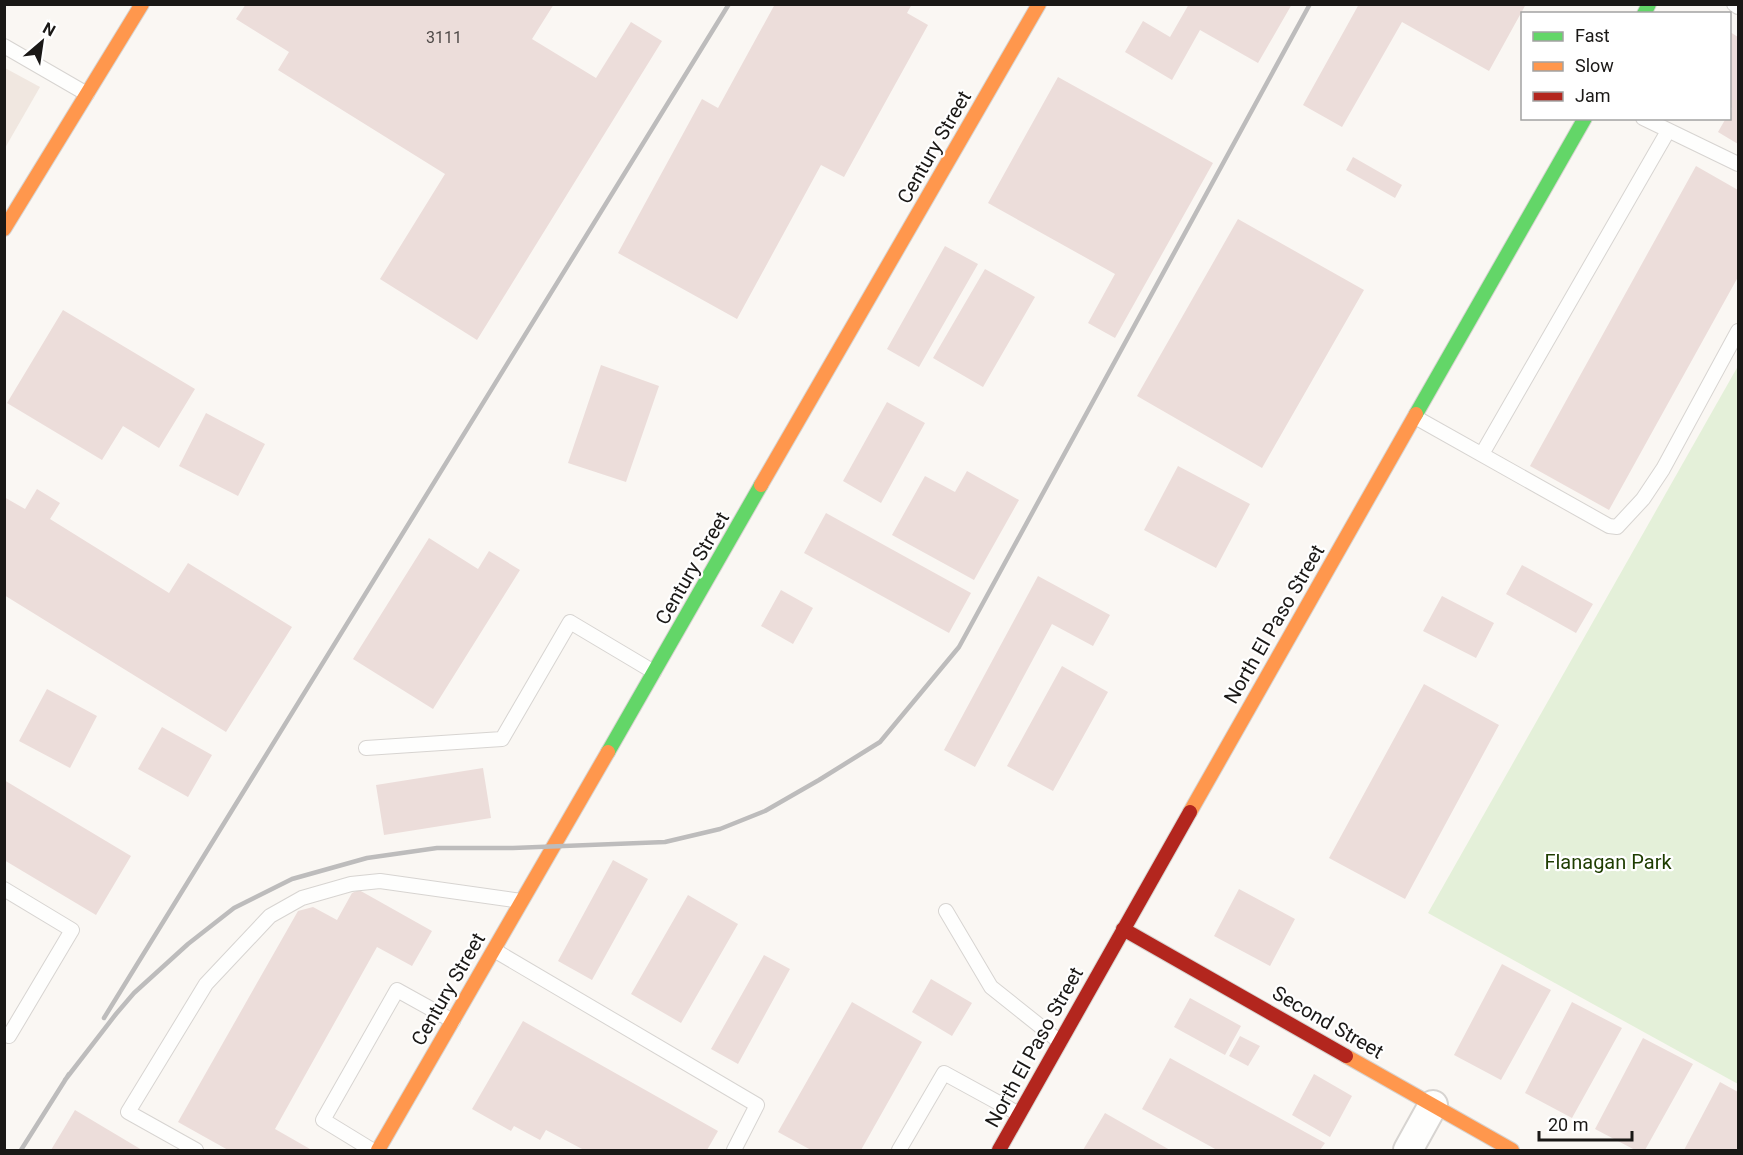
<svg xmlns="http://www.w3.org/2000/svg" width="1743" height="1155" font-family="Roboto,sans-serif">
  <rect width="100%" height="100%" fill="#faf7f3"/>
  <!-- built -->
  <path fill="#f0e7e0" d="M 5,68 L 40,87 L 5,148 Z"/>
  <!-- green -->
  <path fill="#e4f0d9" d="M 1738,366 L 1738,1084 L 1428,913 Z"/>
  <!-- building -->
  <path fill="#ecddda" d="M 246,4 L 554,4 L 532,39 L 596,78 L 631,22 L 662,41 L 477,340 L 380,279 L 445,174 L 278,70 L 289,52 L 236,19 Z
    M 775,4 L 912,4 L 907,13 L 928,25 L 844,177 L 821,165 L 737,319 L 618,253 L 702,99 L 718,108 Z
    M 1189,4 L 1292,4 L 1258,63 L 1200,30 L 1172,80 L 1125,52 L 1143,21 L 1170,37 Z
    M 1359,4 L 1526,4 L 1489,71 L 1402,22 L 1342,127 L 1303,105 Z
    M 1730,32 L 1738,37 L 1738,144 L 1718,132 L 1726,118 L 1730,118 L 1732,108 L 1730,107 Z
    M 1058,77 L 1213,163 L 1115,338 L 1088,323 L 1115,274 L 988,203 Z
    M 1353,157 L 1402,185 L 1395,198 L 1346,170 Z
    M 1696,166 L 1738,190 L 1738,277 L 1609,510 L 1530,466 Z
    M 1238,219 L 1364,290 L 1262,468 L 1137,396 Z
    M 945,246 L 978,264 L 919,367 L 887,349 Z
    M 985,269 L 1035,297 L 983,387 L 933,358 Z
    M 63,310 L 195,389 L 159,448 L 123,426 L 102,460 L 7,403 Z
    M 601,365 L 659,386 L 626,482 L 568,463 Z
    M 887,402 L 925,423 L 881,503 L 843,481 Z
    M 206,413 L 265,444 L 238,496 L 179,466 Z
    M 1178,466 L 1250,504 L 1216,568 L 1144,530 Z
    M 967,471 L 1019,500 L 974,580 L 892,535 L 925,476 L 955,492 Z
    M 37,489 L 60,503 L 50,519 L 169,593 L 188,563 L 292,627 L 226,732 L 4,595 L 4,497 L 25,509 Z
    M 826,513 L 971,593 L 949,633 L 804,553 Z
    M 429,538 L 478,569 L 489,551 L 520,570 L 433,709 L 353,659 Z
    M 1522,565 L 1593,604 L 1576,633 L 1506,594 Z
    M 1038,576 L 1110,615 L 1093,646 L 1052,624 L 975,767 L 944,750 Z
    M 781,590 L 813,608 L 793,644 L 761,626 Z
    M 1442,596 L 1494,623 L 1476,658 L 1423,631 Z
    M 1062,666 L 1108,692 L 1053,791 L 1007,766 Z
    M 1424,684 L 1499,725 L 1405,899 L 1329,858 Z
    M 47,689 L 97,716 L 70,768 L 19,741 Z
    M 162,727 L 212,755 L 188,797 L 138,769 Z
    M 483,768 L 491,818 L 384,835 L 376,785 Z
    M 4,780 L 131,856 L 96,915 L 4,860 Z
    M 613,860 L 648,879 L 592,980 L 558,961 Z
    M 1239,889 L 1295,919 L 1270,966 L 1214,936 Z
    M 359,890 L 432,931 L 412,966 L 377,947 L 275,1129 L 310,1149 L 309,1150 L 228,1150 L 178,1122 L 298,911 L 313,907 L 337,920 L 352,893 Z
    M 688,895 L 738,924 L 681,1023 L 631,994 Z
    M 764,955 L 790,969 L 738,1064 L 711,1049 Z
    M 1502,964 L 1551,990 L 1501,1080 L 1454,1055 Z
    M 931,979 L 972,1003 L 952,1036 L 912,1012 Z
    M 1190,998 L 1241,1026 L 1225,1055 L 1174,1027 Z
    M 852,1002 L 922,1042 L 861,1150 L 811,1150 L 778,1132 Z
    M 1572,1002 L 1622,1028 L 1572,1118 L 1525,1093 Z
    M 523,1021 L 718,1131 L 707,1150 L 584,1150 L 546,1130 L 540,1140 L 514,1126 L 511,1131 L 472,1109 Z
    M 1240,1036 L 1260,1046 L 1248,1066 L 1229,1056 Z
    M 1643,1038 L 1693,1064 L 1645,1150 L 1635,1150 L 1595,1129 Z
    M 1170,1058 L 1325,1143 L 1320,1150 L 1217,1150 L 1142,1109 Z
    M 1314,1074 L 1352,1096 L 1330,1137 L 1292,1115 Z
    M 1720,1082 L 1738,1092 L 1738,1150 L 1684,1150 Z
    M 75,1110 L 142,1150 L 51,1150 Z
    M 1105,1113 L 1170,1150 L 1083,1150 Z"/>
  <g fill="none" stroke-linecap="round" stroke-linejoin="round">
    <defs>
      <path id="lane" d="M 1734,4 L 1738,7
        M 4,46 L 87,94
        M 1643,118 L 1738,164
        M 1415,417 L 1609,526 L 1617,527 L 1643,499 L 1663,469 L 1738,331
        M 1482,454 L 1668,131
        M 366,748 L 502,739 L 570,622 L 654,672
        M 4,889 L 72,930 L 9,1036 L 4,1034
        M 946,911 L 991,987 L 1060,1042
        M 494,950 L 757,1105 L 734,1150
        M 196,1150 L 128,1112 L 206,984 L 270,916 L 302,898 L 351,884 L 380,881 L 521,901
        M 372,1150 L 323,1120 L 397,990 L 453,1021
        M 899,1150 L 944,1073 L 1019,1114"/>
      <path id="street" d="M 1408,1150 L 1433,1105"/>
      <path id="fast" d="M 1644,14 L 1649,4
        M 1416,414 L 1585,118
        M 608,752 L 761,485"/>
      <path id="slow" d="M 4,229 L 142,4
        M 761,485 L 1039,4
        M 1190,812 L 1416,414
        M 1346,1056 L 1512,1150
        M 378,1150 L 608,752"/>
      <path id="jam" d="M 1123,929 L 1346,1056
        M 999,1150 L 1190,812"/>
    </defs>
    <!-- lane casing -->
    <use href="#lane" stroke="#d7d4d1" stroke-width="16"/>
    <!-- street casing -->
    <use href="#street" stroke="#d7d4d1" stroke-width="32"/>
    <!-- fast casing -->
    <use href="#fast" stroke="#d7d4d1" stroke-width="16"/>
    <!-- slow casing -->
    <use href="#slow" stroke="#d7d4d1" stroke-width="16"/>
    <!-- jam casing -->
    <use href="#jam" stroke="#d7d4d1" stroke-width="16"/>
    <!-- lane -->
    <use href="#lane" stroke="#fefefd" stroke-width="14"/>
    <!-- street -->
    <use href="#street" stroke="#fefefd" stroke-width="28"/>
    <!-- fast -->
    <use href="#fast" stroke="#63d668" stroke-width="14"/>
    <!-- slow -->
    <use href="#slow" stroke="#ff974d" stroke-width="14"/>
    <!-- jam -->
    <use href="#jam" stroke="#b3261e" stroke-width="14"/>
    <!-- rail -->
    <path stroke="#bdbcbc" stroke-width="4.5" d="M 104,1018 L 729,4
      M 65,1080 L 116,1014 L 134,993 L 188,944 L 234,908 L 292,879 L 367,858 L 437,848 L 513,848 L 665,842 L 720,829 L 765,811 L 819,780 L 880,742 L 959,647 L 1310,4
      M 21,1150 L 69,1074"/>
  </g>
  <g text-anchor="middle" stroke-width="4.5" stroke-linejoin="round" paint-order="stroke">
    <!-- number labels -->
    <g font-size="16" fill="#4e4947">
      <text x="444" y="43">3111</text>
    </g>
    <!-- street labels -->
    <g font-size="20" fill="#1a1816" stroke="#fff">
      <text transform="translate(934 147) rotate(-60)" y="7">Century Street</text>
      <text transform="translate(692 568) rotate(-60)" y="7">Century Street</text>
      <text transform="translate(1274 624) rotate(-60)" y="7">North El Paso Street</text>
      <text transform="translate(448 989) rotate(-60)" y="7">Century Street</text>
      <text transform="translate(1328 1022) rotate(30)" y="7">Second Street</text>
      <text transform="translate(1034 1047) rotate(-61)" y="7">North El Paso Street</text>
    </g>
    <!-- park labels -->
    <g font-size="20" fill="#1e3d01" stroke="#fff">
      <text x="1608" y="869">Flanagan Park</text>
    </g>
  </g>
  <!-- border -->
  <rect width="1743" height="1155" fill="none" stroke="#1a1816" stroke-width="12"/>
  <!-- legend -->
  <rect x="1521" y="12" width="210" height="108" fill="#ffffff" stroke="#a3a3a2" stroke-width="1.5"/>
  <rect x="1533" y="32" width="30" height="9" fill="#63d668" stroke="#a3a3a2" stroke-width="1.5"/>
  <text x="1575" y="42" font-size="18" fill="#1a1816">Fast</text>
  <rect x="1533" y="62" width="30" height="9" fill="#ff974d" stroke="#a3a3a2" stroke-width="1.5"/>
  <text x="1575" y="72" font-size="18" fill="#1a1816">Slow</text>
  <rect x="1533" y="92" width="30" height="9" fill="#b3261e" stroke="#a3a3a2" stroke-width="1.5"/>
  <text x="1575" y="102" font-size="18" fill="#1a1816">Jam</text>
  <!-- north arrow -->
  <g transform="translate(42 42) rotate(29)" stroke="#ffffff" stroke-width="4.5" paint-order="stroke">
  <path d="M0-4.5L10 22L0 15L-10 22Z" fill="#1a1816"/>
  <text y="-9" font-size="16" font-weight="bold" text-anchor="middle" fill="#1a1816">N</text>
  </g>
  <!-- scale -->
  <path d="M1539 1131v9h93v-9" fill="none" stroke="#1a1816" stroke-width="3"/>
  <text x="1548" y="1131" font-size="18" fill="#1a1816" stroke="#ffffff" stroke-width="4.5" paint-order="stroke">20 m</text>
</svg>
